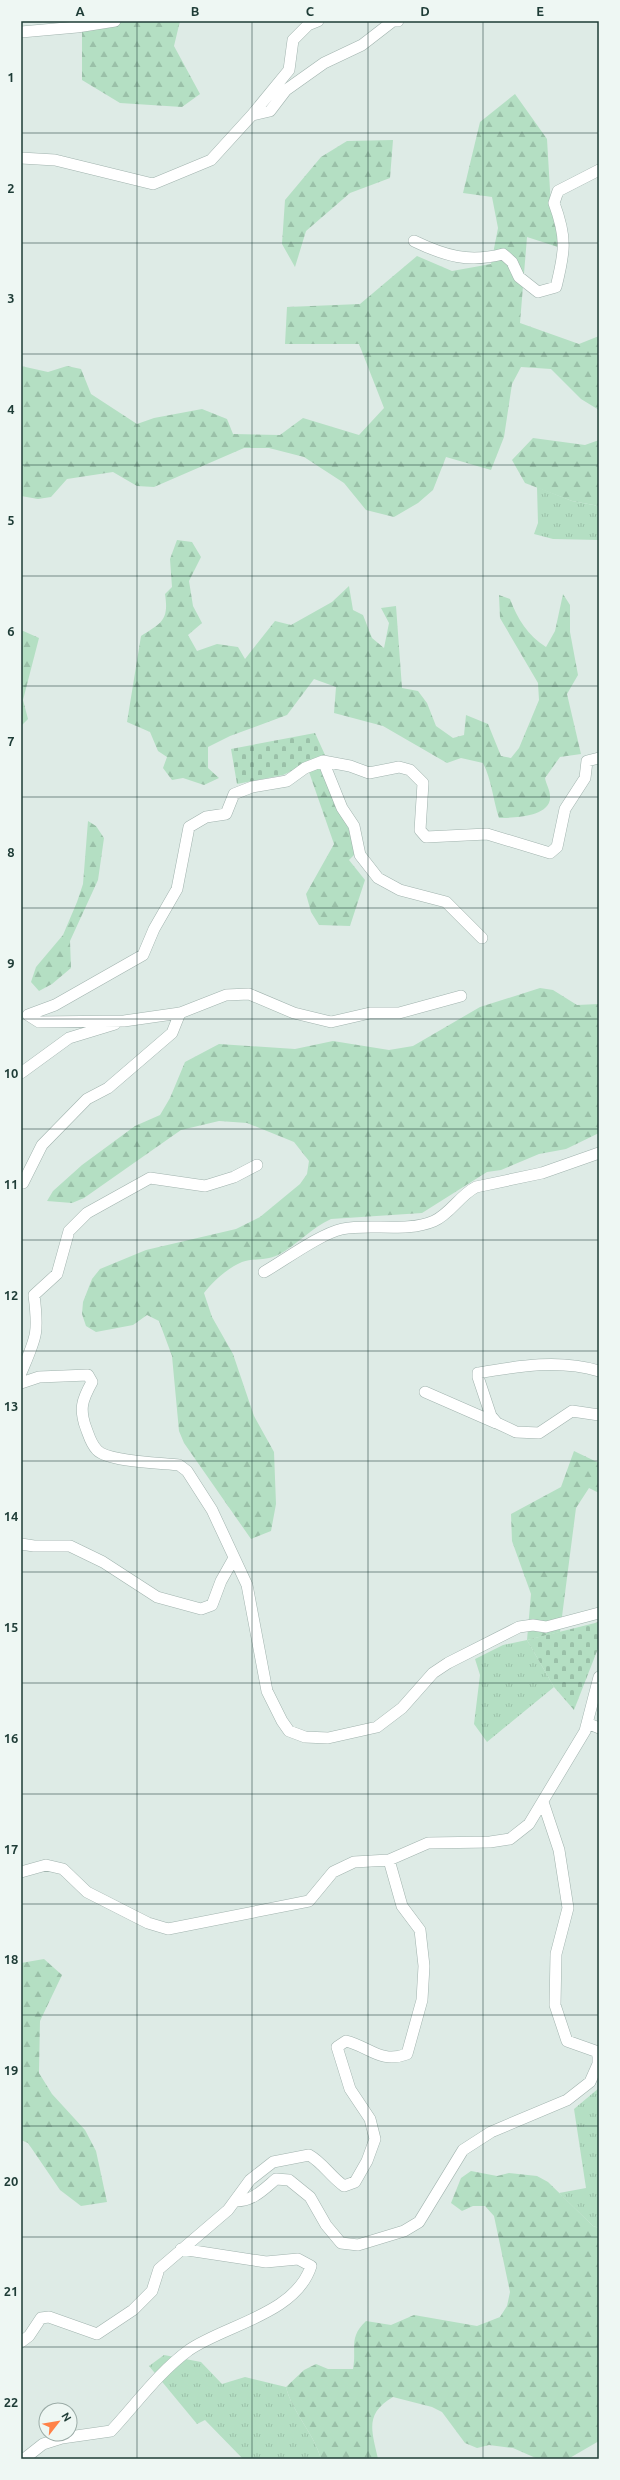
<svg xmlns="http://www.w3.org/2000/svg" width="620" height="2480" font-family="Ubuntu,sans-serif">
  <defs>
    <pattern id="grass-tufts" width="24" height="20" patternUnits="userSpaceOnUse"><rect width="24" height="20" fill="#b4dfc3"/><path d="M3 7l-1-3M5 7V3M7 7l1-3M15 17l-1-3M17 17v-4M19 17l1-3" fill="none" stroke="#9ac0a8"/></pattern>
    <pattern id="forest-firs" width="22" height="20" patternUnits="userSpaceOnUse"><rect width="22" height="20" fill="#b4dfc3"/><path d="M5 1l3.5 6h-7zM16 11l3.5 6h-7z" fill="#9ac0a8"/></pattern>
    <pattern id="cemetery-stones" width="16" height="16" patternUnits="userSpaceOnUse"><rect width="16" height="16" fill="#b4dfc3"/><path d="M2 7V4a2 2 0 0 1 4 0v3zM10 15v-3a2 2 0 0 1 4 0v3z" fill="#9ac0a8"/></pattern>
  </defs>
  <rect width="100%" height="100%" fill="#deebe6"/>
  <!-- grass -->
  <path fill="url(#grass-tufts)" d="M 537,487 L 572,501 L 599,506 L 599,540 L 553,539 L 534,534 L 538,523 Z
    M 527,1640 L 554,1687 L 487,1742 L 474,1724 L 480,1675 L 475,1659 L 503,1645 Z
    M 599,2088 L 599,2228 L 593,2226 L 559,2193 L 586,2188 L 574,2109 Z
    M 164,2355 L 201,2362 L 222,2384 L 245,2377 L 286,2387 C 292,2412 314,2433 321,2459 L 243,2459 L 205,2420 L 197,2424 L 149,2366 Z"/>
  <!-- forest -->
  <path fill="url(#forest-firs)" d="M 82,21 L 180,21 L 174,46 L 200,94 L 182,107 L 120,103 L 82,80 Z
    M 515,94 L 547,139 L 551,207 L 557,222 L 558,247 L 527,237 L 520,323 L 579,344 L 599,336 L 599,410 L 581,399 L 551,369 L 521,367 L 512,384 L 504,437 L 491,470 L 446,457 L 433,490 L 418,503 L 394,517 L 366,510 L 344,483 L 304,457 L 269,448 L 244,448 L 154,487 L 137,486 L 113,472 L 67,479 L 51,497 L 38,499 L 21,496 L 21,366 L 48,372 L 67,366 L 81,369 L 91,394 L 137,424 L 154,418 L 202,409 L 227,419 L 233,434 L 280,435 L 303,418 L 359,435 L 384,408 L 359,344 L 285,344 L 287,307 L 360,304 L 417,256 L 452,271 L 491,264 L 498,228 L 492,197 L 463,193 L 480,122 Z
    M 393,140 L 390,178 L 350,193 L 306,231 L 295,267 L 282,244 L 285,200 L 321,157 L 347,141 Z
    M 533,438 L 585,445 L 599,440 L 599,506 L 572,501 L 525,483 L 512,460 Z
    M 177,540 L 192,542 L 201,557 L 189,581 L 193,606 L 202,623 L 188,635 L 197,651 L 217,644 L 238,647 L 245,659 L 275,621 L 291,625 L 332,602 L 349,586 L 353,610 L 363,615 L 372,638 L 384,648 L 389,623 L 381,608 L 396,606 L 402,688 L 418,691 L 427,703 L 436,726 L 453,738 L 464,735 L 466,715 L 488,724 L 501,756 L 511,758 L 519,748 L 539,700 L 538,683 L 500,618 L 499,595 L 510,599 C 517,618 528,636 546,647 L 555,631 L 563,594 L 570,605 L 570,632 L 578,675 L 567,694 L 581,754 L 560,757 L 545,778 C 546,784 550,790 550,796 C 552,817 513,818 499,818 C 493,800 492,781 483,763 L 461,758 L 447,763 L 383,726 L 334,713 L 336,687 L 314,679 L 287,715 L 230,736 L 208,747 L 208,768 L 219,778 L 204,785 L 183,778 L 172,780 L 163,768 L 167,757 L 158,751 L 150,732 L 127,722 L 141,636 C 162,623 169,620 165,594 L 172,587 L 170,559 Z
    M 21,630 L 39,638 L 23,700 L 28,719 L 21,726 Z
    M 319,766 C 332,795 348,822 357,852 L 349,860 L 365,880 L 350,926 L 319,925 L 311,912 L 306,894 L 334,844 L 309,772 Z
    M 88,821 L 96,826 L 104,838 L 98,880 L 70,941 L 71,968 L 52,984 L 39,991 L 31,982 L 36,967 L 63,935 L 77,902 L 83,884 Z
    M 540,988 L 553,990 L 577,1005 L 599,1004 L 599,1133 L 566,1149 L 539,1154 L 501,1170 L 487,1172 L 422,1213 L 331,1219 C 311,1228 297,1245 278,1255 C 266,1261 253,1258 242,1262 C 228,1268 213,1281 204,1293 L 212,1317 L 233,1354 L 254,1416 L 274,1452 L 276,1504 L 271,1531 L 251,1539 L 184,1443 L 179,1431 L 172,1356 L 159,1321 L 147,1315 L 133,1325 L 96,1332 L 86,1326 L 82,1314 L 83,1302 L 92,1279 L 100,1269 L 146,1250 L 236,1229 L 260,1217 L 300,1184 L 307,1174 L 309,1161 L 294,1142 L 247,1123 L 219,1121 L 181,1130 L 84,1198 L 72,1203 L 47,1201 L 53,1191 L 82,1165 L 135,1126 L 160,1115 L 170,1098 L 185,1062 L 219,1044 L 295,1049 L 333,1041 L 389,1050 L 413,1046 L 480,1007 Z
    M 574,1451 L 599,1463 L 599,1493 L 589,1488 L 576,1508 L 560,1632 L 527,1640 L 531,1594 L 512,1541 L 511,1514 L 561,1487 Z
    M 44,1959 L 62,1975 L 40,2021 L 39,2073 L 52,2094 L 85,2130 L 96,2151 L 107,2202 L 81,2206 L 60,2190 L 28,2143 L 21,2140 L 21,1963 Z
    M 471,2171 L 497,2176 L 509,2173 L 537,2176 L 548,2182 L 593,2226 L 599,2228 L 599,2441 L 568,2459 L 538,2459 L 513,2448 L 489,2445 L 477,2448 L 465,2443 L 442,2412 L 432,2407 L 393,2397 C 364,2414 372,2431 378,2459 L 321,2459 C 314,2433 292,2412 286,2387 L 304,2370 L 316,2364 L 328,2369 L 353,2369 C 357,2348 348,2338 366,2321 L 391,2325 L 414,2315 L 477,2326 L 500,2317 L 507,2306 L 510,2292 L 494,2216 L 485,2206 L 473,2206 L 462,2211 L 451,2203 L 461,2178 Z"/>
  <!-- cemetery -->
  <path fill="url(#cemetery-stones)" d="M 315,733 L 325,755 L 283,775 L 237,784 L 231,749 Z
    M 599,1622 L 599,1646 L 574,1710 L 554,1687 L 527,1640 Z"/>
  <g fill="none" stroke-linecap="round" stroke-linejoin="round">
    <defs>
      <path id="minor" d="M 21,32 L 77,27 L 115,21
        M 252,115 L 270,111 L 286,90 L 324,63 L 362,45 L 393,21 L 398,21
        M 21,158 L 55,160 L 153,184 L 211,160 L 252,115 L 289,70 L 293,40 L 308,25 L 318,21
        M 414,241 C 445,256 469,263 503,254 L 512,262 L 519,277 L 538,292 L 556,287 C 565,251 567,238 554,203 L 558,191 L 599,170
        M 323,761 L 342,808 L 354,826 L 360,855 L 378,878 L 400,890 L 446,902 L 482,938
        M 461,996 L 399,1013 L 370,1013 L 331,1022 L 294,1013 L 249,994 L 226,995 L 180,1013 L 124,1021 L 39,1022 L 28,1015 L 55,1005 L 143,955 L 154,929 L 177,889 L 189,827 L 206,817 L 226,814 L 234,794 L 252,787 L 287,781 L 305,768 L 323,761 L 350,766 L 369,773 L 399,767 L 410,770 L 423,783 L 420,830 L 426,837 L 487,834 L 550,853 L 557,847 L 565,809 L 585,778 L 587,761 L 599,758
        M 21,1073 L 69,1038 L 115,1024
        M 23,1183 L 42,1145 L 87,1099 L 108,1088 L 172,1033 L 180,1013
        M 264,1272 C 285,1260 320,1234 342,1229 C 371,1223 406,1233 434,1221 C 450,1214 460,1195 476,1187 L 542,1173 L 599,1153
        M 599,1371 C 559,1359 519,1366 478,1373 L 478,1377 L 491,1416 L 497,1423 L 516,1432 L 539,1433 L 572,1411 L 599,1415
        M 21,1373 C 36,1337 39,1335 34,1295 L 57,1274 L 69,1231 L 87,1213 L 150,1178 L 205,1186 L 234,1177 L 257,1165
        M 21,1383 L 39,1377 L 88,1375 L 92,1382 C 82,1400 79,1409 86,1428 C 89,1436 91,1444 97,1450 C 108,1462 162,1463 179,1465 L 187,1471 L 212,1510 L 247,1585 L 267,1691 L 282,1721 L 289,1731 L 305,1737 L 328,1738 L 377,1727 L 402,1708 L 433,1673 L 448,1663 L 519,1627 L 533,1625 L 546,1627 L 599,1613
        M 425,1392 L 496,1423
        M 21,1544 L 34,1546 L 70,1546 L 103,1562 L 157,1597 L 201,1609 L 212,1605 L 221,1581 L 234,1558
        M 587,1723 L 599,1728
        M 21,1872 L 46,1865 L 63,1869 L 87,1892 L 148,1923 L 168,1929 L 309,1901 L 333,1872 L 354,1862 L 389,1860 L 428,1843 L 490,1842 L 510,1839 L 529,1824 L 585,1731 L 599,1677
        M 235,2201 C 252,2202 264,2189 276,2179 L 289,2180 L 310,2197 L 326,2225 L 341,2243 L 358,2245 L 404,2231 L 419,2222 L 463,2150 L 491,2132 L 567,2100 L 590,2082 L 598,2064 L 598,2052 L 567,2041 L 555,2005 L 556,1954 L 568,1908 L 559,1850 L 543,1802
        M 21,2342 L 29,2336 L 41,2318 L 49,2317 L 97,2334 L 133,2310 L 152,2291 L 159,2269 L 228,2210 L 250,2180 L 273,2162 L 309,2155 C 323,2163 330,2176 344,2186 L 355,2182 L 367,2161 L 375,2139 L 370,2119 L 350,2089 L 337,2047 L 346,2041 C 370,2047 381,2064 407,2054 L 422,2000 L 424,1966 L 420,1930 L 402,1906 L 389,1860
        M 24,2459 L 43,2444 L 62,2438 L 111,2431 C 136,2404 159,2372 189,2350 C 225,2325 296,2314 311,2266 L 298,2259 L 266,2262 L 181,2249"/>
    </defs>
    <!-- minor casing -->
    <use href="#minor" stroke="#a1b3ae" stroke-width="12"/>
    <!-- minor -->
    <use href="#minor" stroke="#fff" stroke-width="11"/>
  </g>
  <!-- grid -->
  <path fill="none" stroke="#1e3c36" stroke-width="1" stroke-opacity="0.55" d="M 137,21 L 137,2459M 252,21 L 252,2459M 368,21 L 368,2459M 483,21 L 483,2459M 21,133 L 599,133M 21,243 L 599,243M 21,354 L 599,354M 21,465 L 599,465M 21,576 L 599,576M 21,686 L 599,686M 21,797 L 599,797M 21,908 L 599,908M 21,1019 L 599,1019M 21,1129 L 599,1129M 21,1240 L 599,1240M 21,1351 L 599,1351M 21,1461 L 599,1461M 21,1572 L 599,1572M 21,1683 L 599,1683M 21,1794 L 599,1794M 21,1904 L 599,1904M 21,2015 L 599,2015M 21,2126 L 599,2126M 21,2237 L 599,2237M 21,2347 L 599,2347"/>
  <!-- border -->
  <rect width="620" height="2480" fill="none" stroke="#eef7f3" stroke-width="44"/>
  <!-- north arrow -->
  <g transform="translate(58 2422) rotate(59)"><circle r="19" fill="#eef7f3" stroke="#9baca7"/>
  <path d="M0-3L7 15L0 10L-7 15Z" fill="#ff8248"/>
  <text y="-6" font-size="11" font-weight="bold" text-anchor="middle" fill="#1e3c36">N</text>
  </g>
  <rect x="22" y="22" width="576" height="2436" fill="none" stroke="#1e3c36" stroke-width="1.5"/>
  <g font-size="13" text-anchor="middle" font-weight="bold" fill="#1e3c36">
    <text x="80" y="16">A</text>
    <text x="195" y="16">B</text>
    <text x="310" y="16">C</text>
    <text x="425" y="16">D</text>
    <text x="540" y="16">E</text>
    <text x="11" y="82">1</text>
    <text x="11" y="193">2</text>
    <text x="11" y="303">3</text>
    <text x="11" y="414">4</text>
    <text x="11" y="525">5</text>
    <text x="11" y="636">6</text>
    <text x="11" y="746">7</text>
    <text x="11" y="857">8</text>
    <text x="11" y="968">9</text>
    <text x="11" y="1078">10</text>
    <text x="11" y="1189">11</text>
    <text x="11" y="1300">12</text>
    <text x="11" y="1411">13</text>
    <text x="11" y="1521">14</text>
    <text x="11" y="1632">15</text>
    <text x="11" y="1743">16</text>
    <text x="11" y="1854">17</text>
    <text x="11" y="1964">18</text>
    <text x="11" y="2075">19</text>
    <text x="11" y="2186">20</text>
    <text x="11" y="2296">21</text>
    <text x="11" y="2407">22</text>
  </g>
</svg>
